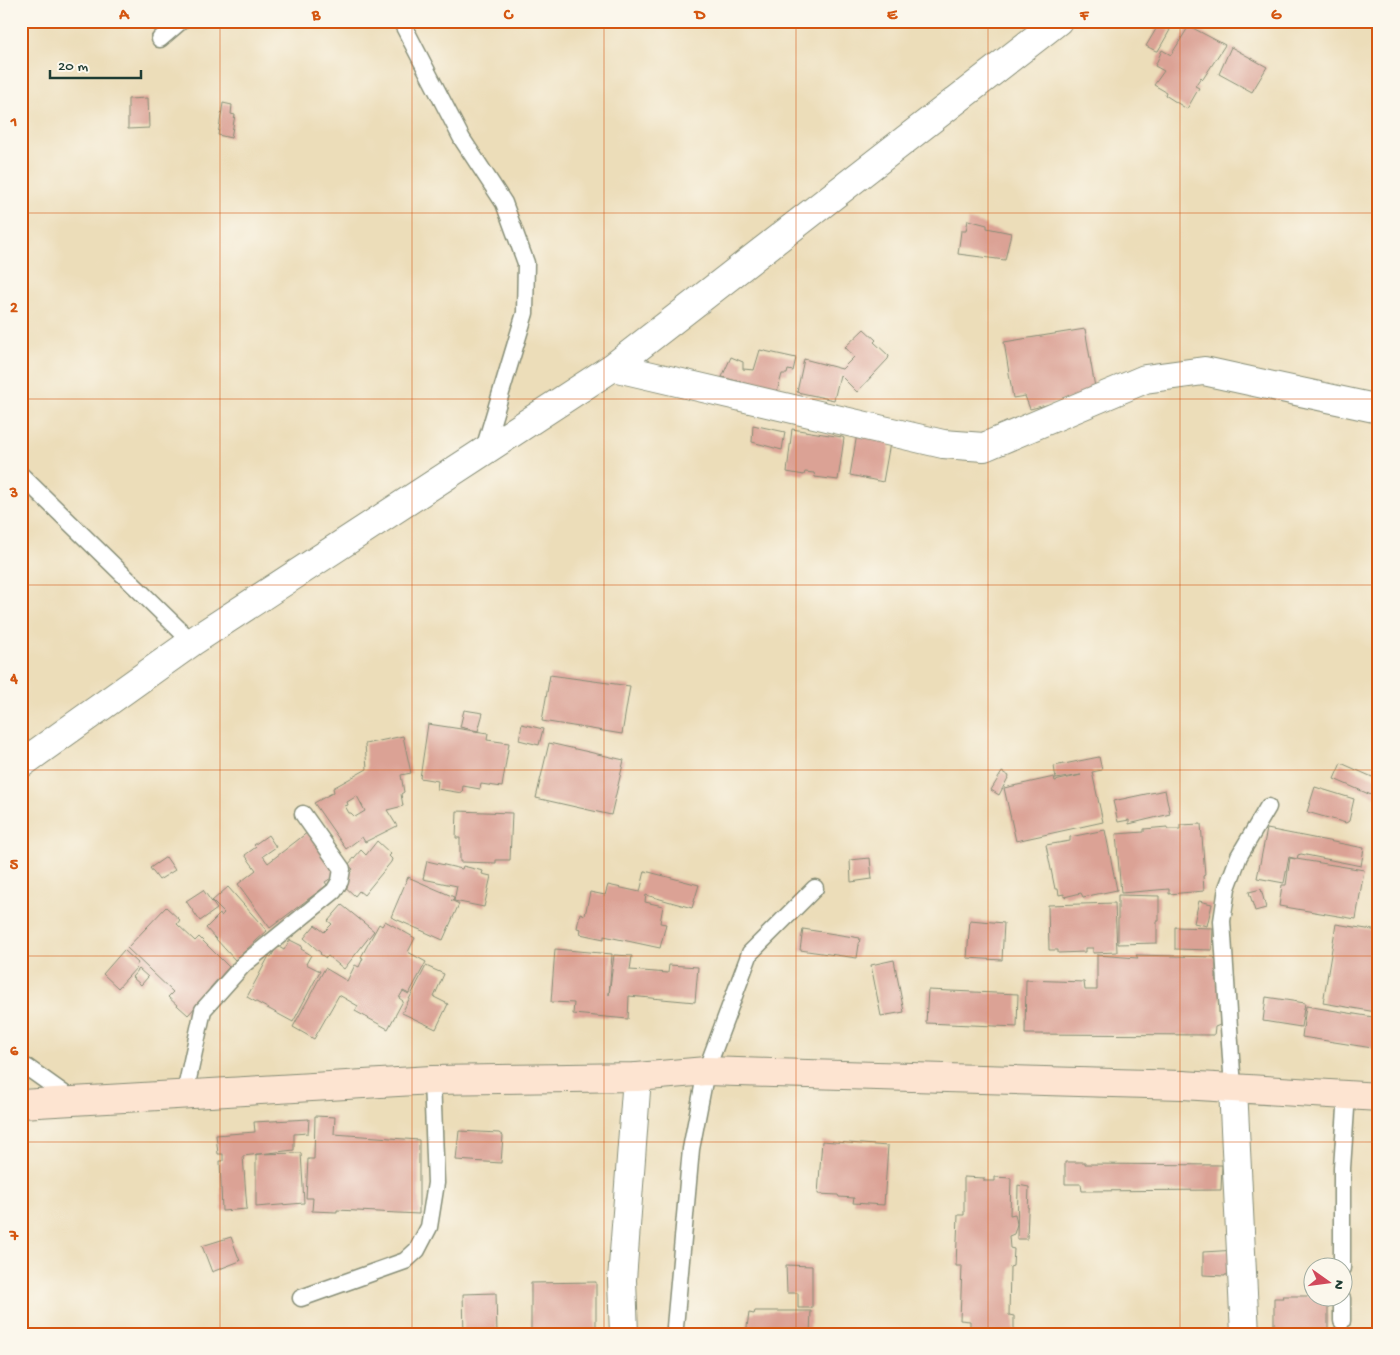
<svg xmlns="http://www.w3.org/2000/svg" width="1400" height="1355" font-family="'Gochi Hand',sans-serif">
  <rect width="100%" height="100%" fill="#fbf7ec"/>
  <filter id="ink" filterUnits="userSpaceOnUse"><feTurbulence type="fractalNoise" baseFrequency=".02" numOctaves="2"/><feDisplacementMap in="SourceGraphic" scale="10" xChannelSelector="R" yChannelSelector="G"/><feConvolveMatrix kernelMatrix="1 2 1 2 8 2 1 2 1" color-interpolation-filters="sRGB"/></filter>
  <filter id="wash" filterUnits="userSpaceOnUse"><feTurbulence type="fractalNoise" baseFrequency=".0096" numOctaves="4" result="noise"/><feDisplacementMap in="SourceGraphic" scale="20" xChannelSelector="R" yChannelSelector="G"/><feGaussianBlur stdDeviation="1.12" result="paint"/><feColorMatrix in="noise" values="0 0 0 0 0 0 0 0 0 0 0 0 0 0 0 0 0 1.4 0 .05"/><feComposite in="paint" operator="in"/></filter>
  <g filter="url(#wash)">
    <rect width="100%" height="100%" fill="#ecddb9"/>
    <g id="blocks">
      <!-- building -->
      <path fill="#dba295" fill-rule="evenodd" d="M 1159,24 L 1170,30 L 1158,51 L 1156,51 L 1146,46 Z
        M 1189,26 L 1225,45 L 1203,79 L 1201,77 L 1195,86 L 1199,88 L 1187,109 L 1165,95 L 1166,92 L 1154,85 L 1164,71 L 1155,66 L 1162,50 L 1171,55 Z
        M 1231,47 L 1267,67 L 1252,92 L 1219,74 Z
        M 148,98 L 149,128 L 128,129 L 128,99 Z
        M 223,103 L 232,105 L 231,114 L 235,115 L 231,138 L 218,135 Z
        M 968,220 L 987,225 L 987,228 L 1011,233 L 1005,260 L 958,254 L 961,231 L 966,231 Z
        M 864,329 L 876,340 L 874,342 L 889,356 L 888,359 L 857,392 L 840,375 L 834,400 L 797,392 L 804,359 L 842,369 L 854,357 L 845,347 Z
        M 1085,329 L 1096,393 L 1030,409 L 1025,396 L 1013,398 L 1004,342 Z
        M 760,350 L 796,358 L 793,371 L 788,370 L 787,374 L 782,374 L 777,392 L 722,377 L 731,357 L 743,362 L 743,369 L 754,370 Z
        M 753,425 L 785,432 L 782,450 L 752,442 Z
        M 792,429 L 842,437 L 844,438 L 838,480 L 815,477 L 814,473 L 805,472 L 804,475 L 787,472 Z
        M 857,434 L 890,443 L 883,482 L 850,475 Z
        M 550,675 L 630,686 L 622,734 L 542,721 Z
        M 464,710 L 483,713 L 478,731 L 460,727 Z
        M 428,724 L 488,733 L 487,740 L 509,743 L 502,787 L 481,784 L 480,789 L 463,786 L 462,793 L 437,789 L 438,781 L 420,778 Z
        M 522,724 L 543,729 L 539,745 L 519,740 Z
        M 403,736 L 411,773 L 401,775 L 404,792 L 401,794 L 403,806 L 387,810 L 397,826 L 365,842 L 362,837 L 346,849 L 314,803 L 334,792 L 333,788 L 367,769 L 365,744 ZM 357,796 L 365,811 L 355,817 L 351,813 L 349,813 L 345,806 L 348,805 L 347,802 Z
        M 549,743 L 624,760 L 611,815 L 536,798 Z
        M 1099,757 L 1102,770 L 1092,772 L 1103,822 L 1016,841 L 1004,788 L 1054,777 L 1055,781 L 1081,775 L 1056,779 L 1054,766 Z
        M 1341,763 L 1379,780 L 1378,798 L 1334,779 Z
        M 1002,772 L 1009,776 L 999,795 L 991,790 Z
        M 1315,787 L 1354,799 L 1349,821 L 1346,823 L 1307,812 Z
        M 1165,790 L 1170,814 L 1129,824 L 1129,820 L 1118,822 L 1113,801 Z
        M 457,811 L 512,813 L 510,860 L 496,860 L 496,863 L 460,862 L 460,838 L 456,838 Z
        M 1201,824 L 1205,875 L 1203,876 L 1204,891 L 1169,894 L 1169,889 L 1121,893 L 1116,834 L 1144,832 L 1144,829 L 1167,827 L 1167,829 L 1180,829 L 1180,825 Z
        M 1267,829 L 1364,848 L 1361,866 L 1301,854 L 1298,855 L 1297,859 L 1289,857 L 1284,883 L 1257,878 Z
        M 1105,830 L 1117,890 L 1083,897 L 1081,893 L 1064,897 L 1064,894 L 1059,895 L 1058,889 L 1055,889 L 1046,845 L 1070,841 L 1070,837 Z
        M 308,832 L 339,873 L 325,882 L 327,885 L 270,928 L 238,884 L 256,870 L 245,855 L 256,847 L 254,845 L 268,835 L 276,847 L 263,856 L 268,863 Z
        M 377,841 L 391,854 L 389,856 L 392,859 L 391,862 L 364,895 L 359,891 L 355,896 L 341,883 L 353,869 L 348,865 L 361,850 L 366,855 Z
        M 166,857 L 175,870 L 159,880 L 150,868 Z
        M 870,858 L 872,879 L 851,882 L 850,860 Z
        M 1290,858 L 1364,870 L 1356,919 L 1279,906 L 1282,885 L 1286,885 Z
        M 427,861 L 462,869 L 463,866 L 483,871 L 482,874 L 491,876 L 484,907 L 454,901 L 457,886 L 423,879 Z
        M 645,871 L 699,885 L 692,908 L 646,895 L 645,902 L 663,906 L 660,923 L 666,924 L 660,948 L 604,936 L 604,939 L 580,934 L 581,929 L 577,928 L 580,913 L 585,915 L 590,892 L 605,895 L 608,885 L 640,892 Z
        M 408,877 L 454,897 L 453,901 L 451,900 L 459,904 L 443,940 L 391,917 Z
        M 228,887 L 267,931 L 235,960 L 206,928 L 220,914 L 221,916 L 224,913 L 212,901 Z
        M 1261,889 L 1266,908 L 1255,911 L 1249,892 Z
        M 203,890 L 217,909 L 200,921 L 186,901 Z
        M 1118,895 L 1159,896 L 1159,921 L 1157,921 L 1157,943 L 1118,944 Z
        M 1199,901 L 1212,904 L 1207,926 L 1194,923 Z
        M 1115,903 L 1117,952 L 1093,953 L 1093,948 L 1085,948 L 1085,952 L 1058,953 L 1058,950 L 1049,950 L 1048,905 Z
        M 342,905 L 374,931 L 344,969 L 328,956 L 326,958 L 320,954 L 321,953 L 304,938 L 315,925 L 324,932 L 332,924 L 328,921 Z
        M 166,907 L 180,920 L 177,924 L 195,941 L 199,937 L 229,967 L 210,988 L 211,990 L 188,1015 L 168,997 L 173,992 L 127,948 Z
        M 970,920 L 1004,923 L 1002,960 L 967,958 Z
        M 385,921 L 415,938 L 408,952 L 426,962 L 409,994 L 403,991 L 399,998 L 403,1001 L 388,1029 L 355,1011 L 358,1006 L 339,995 L 314,1039 L 293,1027 L 325,968 L 347,981 L 355,965 L 359,967 L 363,958 L 361,957 L 379,924 L 382,926 Z
        M 1336,924 L 1379,931 L 1379,998 L 1376,1012 L 1323,1003 Z
        M 1175,927 L 1213,928 L 1212,950 L 1175,949 Z
        M 803,929 L 860,938 L 857,958 L 800,950 Z
        M 290,940 L 302,946 L 301,949 L 311,955 L 306,964 L 320,971 L 293,1022 L 247,997 L 269,956 L 271,957 L 277,946 L 284,950 Z
        M 555,949 L 612,954 L 609,995 L 614,955 L 632,956 L 630,970 L 668,973 L 669,965 L 698,967 L 695,1002 L 629,996 L 628,1019 L 573,1014 L 574,1003 L 551,1002 Z
        M 124,950 L 138,963 L 136,966 L 137,967 L 118,988 L 103,974 Z
        M 1097,955 L 1138,958 L 1136,955 L 1214,957 L 1216,961 L 1216,982 L 1220,983 L 1220,1025 L 1215,1027 L 1214,1035 L 1025,1034 L 1026,980 L 1084,982 L 1085,990 L 1097,990 Z
        M 894,960 L 904,1012 L 881,1016 L 871,965 Z
        M 426,966 L 444,974 L 434,997 L 448,1004 L 436,1029 L 402,1013 Z
        M 139,969 L 148,977 L 141,985 L 132,977 Z
        M 928,990 L 1018,994 L 1017,1027 L 926,1023 Z
        M 1266,997 L 1305,1003 L 1301,1027 L 1263,1021 Z
        M 1306,1006 L 1379,1018 L 1379,1049 L 1302,1037 Z
        M 315,1116 L 335,1117 L 334,1134 L 419,1140 L 419,1214 L 337,1210 L 337,1212 L 312,1211 L 313,1198 L 306,1198 L 308,1159 L 314,1159 Z
        M 309,1119 L 308,1133 L 294,1134 L 294,1150 L 243,1156 L 247,1209 L 222,1211 L 220,1161 L 223,1161 L 223,1154 L 218,1154 L 216,1135 L 255,1132 L 254,1122 Z
        M 459,1131 L 499,1133 L 503,1136 L 501,1163 L 456,1160 Z
        M 822,1141 L 888,1146 L 884,1205 L 853,1203 L 854,1198 L 839,1197 L 838,1195 L 818,1194 Z
        M 301,1153 L 304,1203 L 256,1207 L 256,1154 Z
        M 1065,1162 L 1085,1162 L 1085,1164 L 1222,1165 L 1221,1190 L 1082,1191 L 1081,1184 L 1065,1184 Z
        M 964,1177 L 984,1178 L 984,1181 L 995,1181 L 995,1177 L 1011,1178 L 1010,1215 L 1015,1214 L 1017,1224 L 1014,1234 L 1009,1236 L 1010,1248 L 1014,1249 L 1013,1266 L 1010,1267 L 1009,1315 L 1014,1316 L 1014,1334 L 970,1334 L 970,1321 L 960,1320 L 962,1266 L 956,1266 L 958,1215 L 964,1215 Z
        M 1018,1185 L 1029,1187 L 1027,1239 L 1017,1239 Z
        M 231,1237 L 240,1261 L 212,1272 L 202,1246 Z
        M 1237,1250 L 1238,1274 L 1225,1275 L 1225,1276 L 1203,1275 L 1203,1252 Z
        M 786,1265 L 812,1266 L 812,1308 L 798,1308 L 798,1293 L 787,1293 Z
        M 596,1282 L 596,1334 L 531,1334 L 531,1283 Z
        M 21,1288 L 27,1292 L 21,1306 Z
        M 496,1293 L 497,1334 L 464,1334 L 463,1294 Z
        M 1283,1296 L 1312,1296 L 1312,1298 L 1328,1298 L 1328,1334 L 1274,1334 L 1274,1298 L 1284,1298 Z
        M 755,1311 L 811,1311 L 810,1334 L 746,1334 L 749,1313 L 754,1314 Z"/>
    </g>
  </g>
  <g filter="url(#ink)">
    <use href="#blocks" fill-opacity="0" stroke="#868d76" stroke-width="1"/>
    <g fill="none" stroke-linecap="round" stroke-linejoin="round">
      <defs>
        <path id="service" d="M 401,21 L 462,139 L 504,203 L 526,263 L 525,313 L 484,449
          M 160,39 L 181,21
          M 21,475 L 192,642
          M 21,1066 L 28,1068 L 73,1100
          M 1233,1088 L 1222,921 L 1227,888 L 1239,856 L 1268,807
          M 185,1093 L 203,1010 L 244,964 L 334,891 L 340,881 L 342,869 L 303,814
          M 1342,1268 L 1342,1168 L 1347,1094
          M 301,1298 L 405,1261 L 417,1250 L 429,1227 L 436,1183 L 432,1080
          M 1342,1321 L 1342,1298
          M 675,1327 L 691,1149 L 706,1071 L 750,953 L 815,888"/>
        <path id="minor" d="M 613,367 L 943,444 L 984,447 L 1145,379 L 1204,371 L 1379,409
          M 21,764 L 192,642 L 613,367 L 1058,21
          M 1233,1088 L 1245,1334
          M 624,1334 L 622,1280 L 637,1077"/>
        <path id="secondary" d="M 21,1104 L 432,1080 L 637,1077 L 706,1071 L 1182,1085 L 1379,1097"/>
      </defs>
      <!-- service casing -->
      <use href="#service" stroke="#868d76" stroke-width="19"/>
      <!-- minor casing -->
      <use href="#minor" stroke="#868d76" stroke-width="30"/>
      <!-- secondary casing -->
      <use href="#secondary" stroke="#868d76" stroke-width="30"/>
      <!-- service -->
      <use href="#service" stroke="#fff" stroke-width="16"/>
      <!-- minor -->
      <use href="#minor" stroke="#fff" stroke-width="28"/>
      <!-- secondary -->
      <use href="#secondary" stroke="#fde4d1" stroke-width="28"/>
    </g>
  </g>
  <!-- grid -->
  <path fill="none" stroke="#d45610" stroke-width="1" stroke-opacity="0.55" d="M 220,21 L 220,1334M 412,21 L 412,1334M 604,21 L 604,1334M 796,21 L 796,1334M 988,21 L 988,1334M 1180,21 L 1180,1334M 21,213 L 1379,213M 21,399 L 1379,399M 21,585 L 1379,585M 21,770 L 1379,770M 21,956 L 1379,956M 21,1142 L 1379,1142"/>
  <!-- margin -->
  <rect width="1400" height="1355" fill="none" stroke="#fbf7ec" stroke-width="55"/>
  <!-- north arrow -->
  <g transform="translate(1328 1282) rotate(104)"><circle r="24" fill="#fbf7ec" stroke="#a3ada2"/>
  <path d="M0-4L9 19L0 12L-9 19Z" fill="#d1495b"/>
  <text y="-8" font-size="14" font-weight="bold" text-anchor="middle" fill="#1f3d34">N</text>
  </g>
  <!-- scale -->
  <path d="M50 70v8h91v-8" fill="none" stroke="#1f3d34" stroke-width="2.5"/>
  <text x="58" y="70" font-size="15" fill="#1f3d34" stroke="#fbf7ec" stroke-width="4" paint-order="stroke">20 m</text>
  <rect x="28" y="28" width="1344" height="1300" fill="none" stroke="#d45610" stroke-width="2"/>
  <g font-size="16" text-anchor="middle" font-weight="bold" fill="#d45610">
    <text x="124" y="19">A</text>
    <text x="316" y="19">B</text>
    <text x="508" y="19">C</text>
    <text x="700" y="19">D</text>
    <text x="892" y="19">E</text>
    <text x="1084" y="19">F</text>
    <text x="1276" y="19">G</text>
    <text x="14" y="126">1</text>
    <text x="14" y="312">2</text>
    <text x="14" y="497">3</text>
    <text x="14" y="683">4</text>
    <text x="14" y="869">5</text>
    <text x="14" y="1055">6</text>
    <text x="14" y="1240">7</text>
  </g>
</svg>
